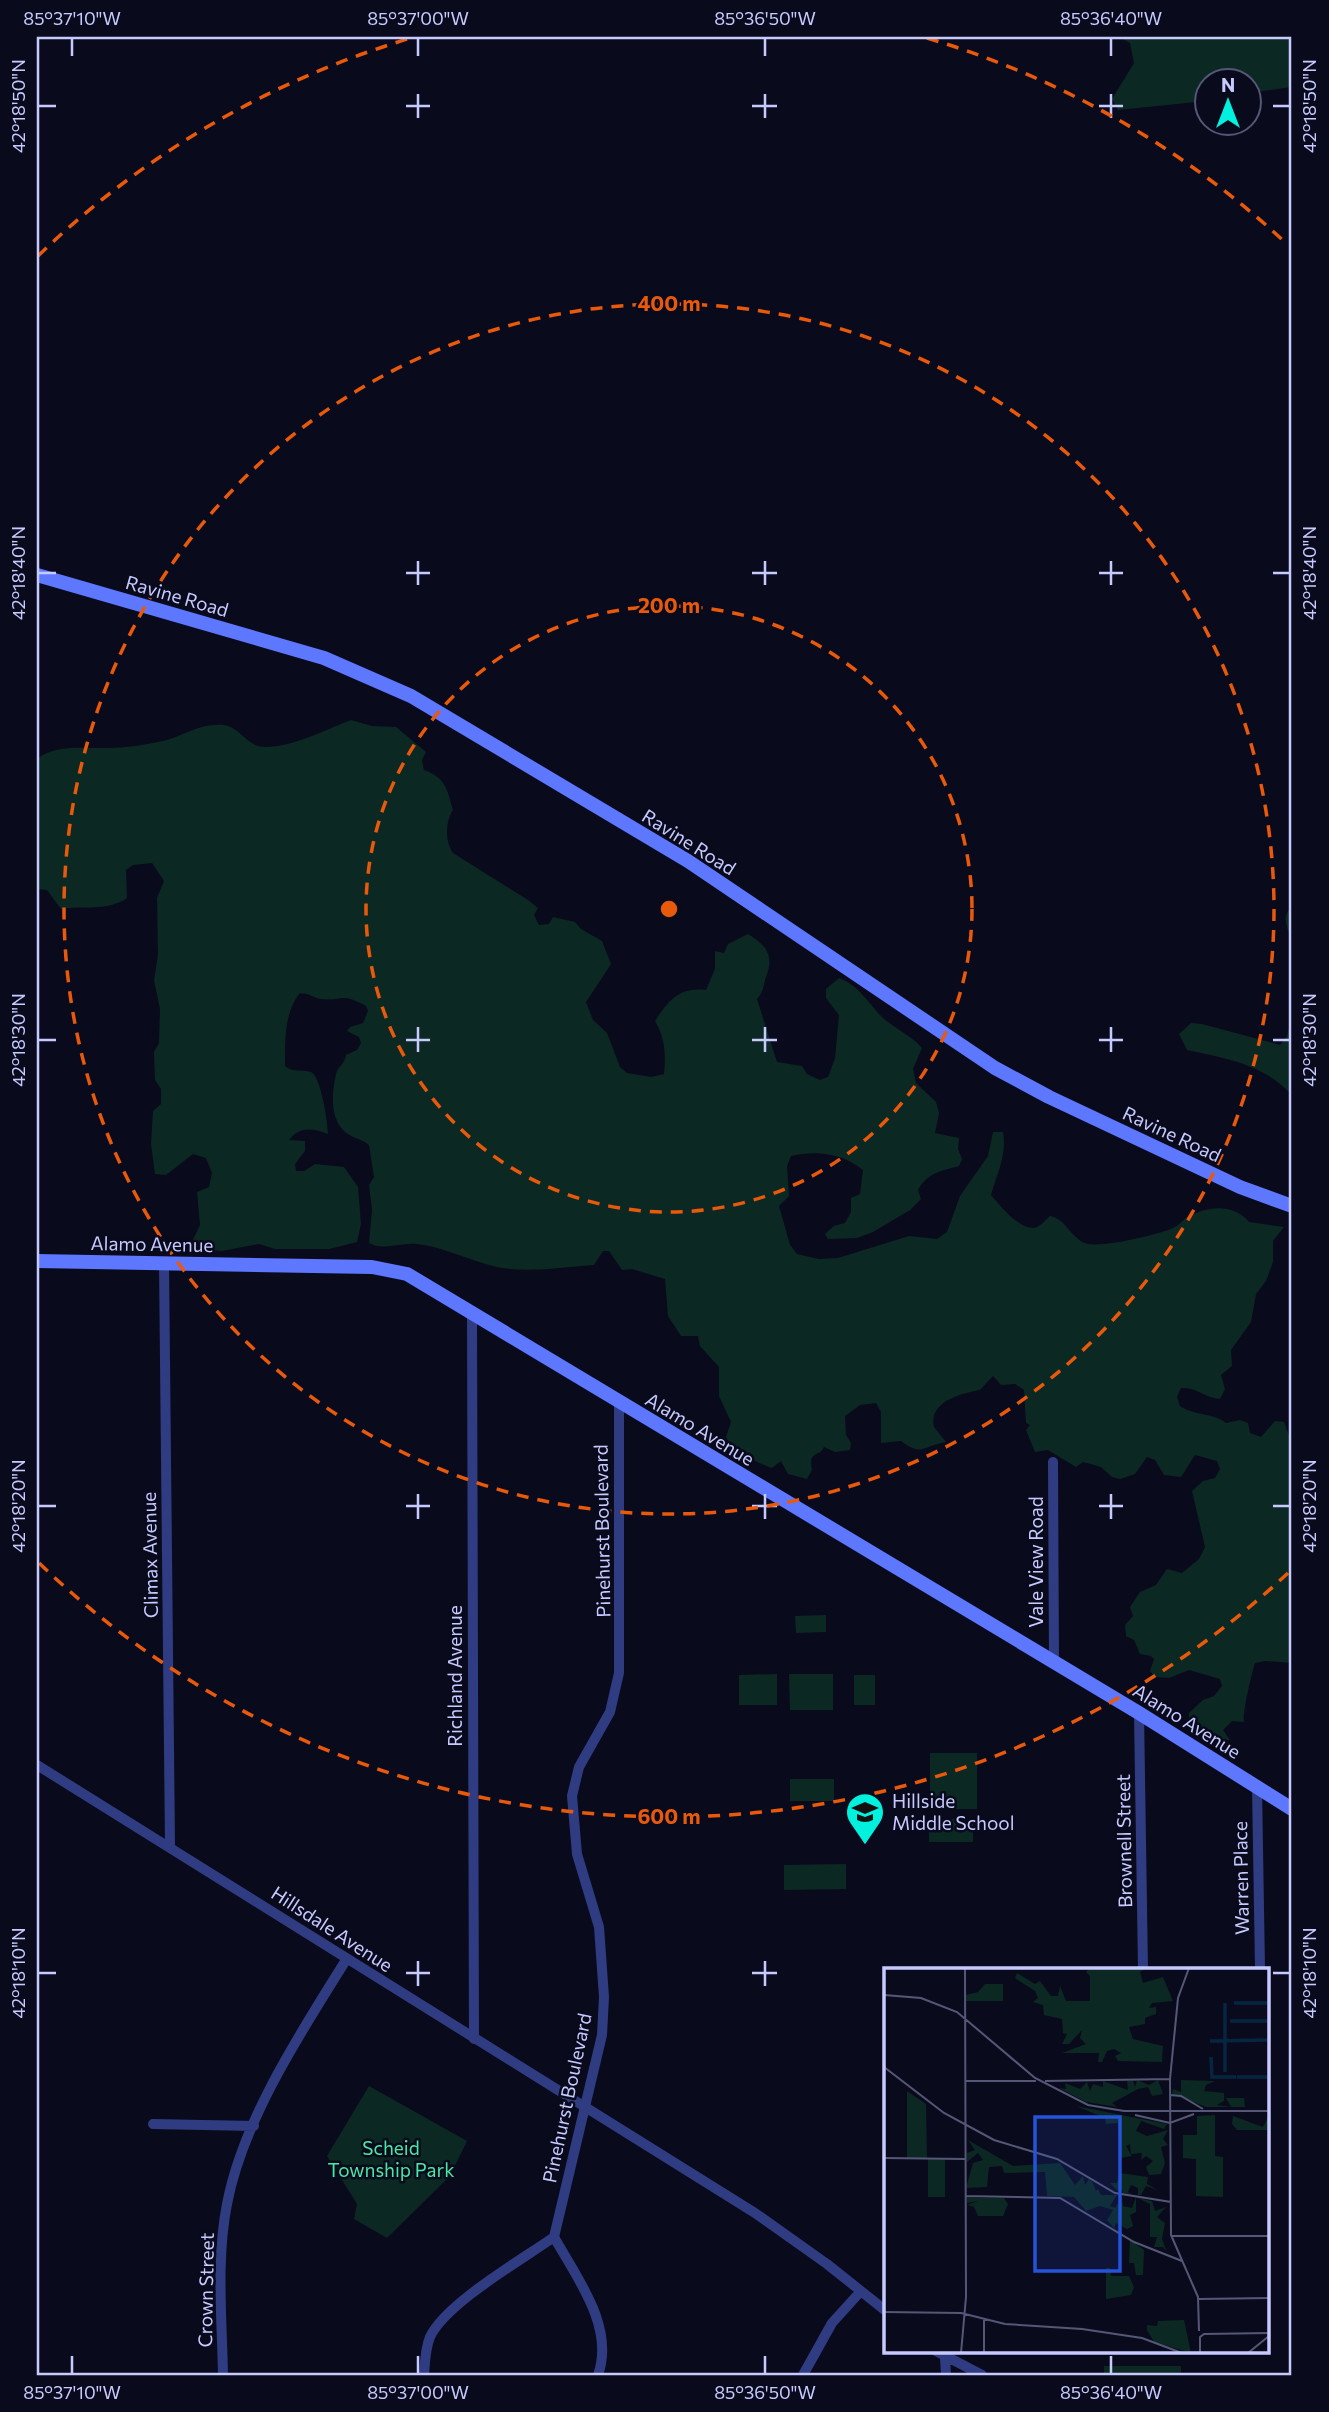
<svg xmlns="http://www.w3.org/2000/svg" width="1329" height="2412" font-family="Commissioner,sans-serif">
  <rect width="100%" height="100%" fill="#0a0a1d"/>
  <!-- green -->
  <path fill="#0c2822" d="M 1119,37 L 1292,37 L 1292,87 L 1249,93 L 1248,80 L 1206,80 L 1206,101 L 1118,110 L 1112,99 L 1134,63 L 1130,43 Z
    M 351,720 L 372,726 L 396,727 L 426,752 L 422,760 L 424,770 C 446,778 447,789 453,810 C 445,822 445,842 453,853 L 528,900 L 538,908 L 534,915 L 539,925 L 549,924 L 553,917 L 575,922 L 581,929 L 602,941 L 611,964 L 586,1002 L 593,1020 L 607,1033 L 620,1067 L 627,1073 L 651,1077 L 664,1074 C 666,1055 665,1037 655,1021 C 669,1000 679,987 706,990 L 715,969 L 715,951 L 724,953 L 728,944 L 748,934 C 765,944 774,955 767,974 C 763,984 765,990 757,999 L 777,1062 L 802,1066 L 807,1074 L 820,1080 L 828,1077 L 835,1058 L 839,1015 L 826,998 L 826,989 L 839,978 C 859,986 867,1001 881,1016 C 893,1028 910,1034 922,1048 L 913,1069 L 916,1083 L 936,1102 L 939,1113 L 935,1133 L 959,1138 L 958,1149 L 962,1159 L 959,1166 C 941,1171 927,1173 918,1190 L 921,1199 L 910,1210 L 873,1232 L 857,1238 L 828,1239 L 825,1234 L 834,1226 L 845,1223 L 851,1212 L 851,1198 L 860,1194 L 863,1170 C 842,1153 817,1150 791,1156 L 787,1166 L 789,1196 L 779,1206 L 790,1245 L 797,1254 L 819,1259 L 838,1258 L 909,1236 L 937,1239 L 947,1232 L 960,1196 L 988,1156 L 993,1132 L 1003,1132 C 1007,1156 997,1173 991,1195 C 1000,1205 1021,1233 1037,1227 C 1042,1225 1046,1219 1050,1216 C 1067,1219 1071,1240 1088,1244 C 1104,1247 1158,1235 1173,1228 C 1178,1226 1182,1221 1186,1218 C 1207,1206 1233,1203 1249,1222 L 1284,1227 L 1273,1241 L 1273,1262 L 1266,1281 L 1256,1294 L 1251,1322 L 1231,1350 L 1232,1366 L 1221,1375 L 1225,1389 L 1220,1399 C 1205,1398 1197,1387 1181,1388 L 1177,1397 L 1180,1406 C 1195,1416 1214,1413 1226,1423 L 1240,1420 L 1248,1423 L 1250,1433 L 1261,1437 L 1275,1421 L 1284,1422 L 1292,1444 L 1292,1663 L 1265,1661 L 1255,1663 C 1252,1672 1242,1714 1244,1722 L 1232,1721 L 1223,1730 L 1230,1740 L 1214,1739 L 1189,1720 L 1189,1713 L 1203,1700 L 1214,1696 L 1222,1686 L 1220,1679 L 1189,1670 L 1169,1678 L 1155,1677 L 1150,1671 L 1154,1659 L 1151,1656 L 1140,1654 L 1134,1640 L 1126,1636 L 1125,1625 L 1133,1616 L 1130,1607 L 1140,1592 L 1156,1585 L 1167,1569 L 1182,1573 L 1199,1559 L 1205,1547 L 1192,1491 L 1203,1481 L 1215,1478 L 1220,1469 L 1217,1461 L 1195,1455 L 1181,1477 L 1164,1475 L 1155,1460 L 1147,1457 L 1135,1474 L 1120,1479 L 1112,1477 L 1101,1467 L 1083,1462 L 1076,1467 L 1048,1450 L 1035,1452 L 1026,1430 L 1030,1425 L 1026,1423 L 1024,1390 L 1015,1384 L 1001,1385 L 993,1376 L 980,1390 C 961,1393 928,1402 934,1427 L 946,1442 C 922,1446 923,1457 901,1441 L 881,1443 L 881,1412 L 876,1403 L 860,1405 L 845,1416 L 846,1435 L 851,1443 L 850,1450 L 835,1452 L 824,1447 C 819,1458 808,1450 812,1470 L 807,1479 L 788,1474 L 781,1461 L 772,1468 C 757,1462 733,1453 726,1437 L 731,1422 L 719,1396 L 719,1367 L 700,1346 L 698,1336 L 681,1336 L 668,1316 L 665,1279 L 632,1269 L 622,1270 L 609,1251 L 603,1251 L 594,1265 C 564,1267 523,1274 493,1266 C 469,1260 443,1247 417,1244 C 401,1242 383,1251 369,1243 L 372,1210 L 369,1185 L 374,1177 L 369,1145 C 362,1139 352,1138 345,1132 C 329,1117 332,1093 336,1074 C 338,1066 345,1064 346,1055 L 357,1050 L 361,1043 L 359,1037 L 347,1031 L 350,1027 L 363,1023 L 368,1011 L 366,1006 C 340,992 344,1001 321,999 C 313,998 308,992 299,994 C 284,1014 285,1042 285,1066 C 293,1073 302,1069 311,1072 C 321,1076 328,1124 328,1134 C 313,1128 299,1126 289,1140 L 305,1141 L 305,1151 L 295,1164 L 296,1171 L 304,1171 L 315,1164 L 344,1167 L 358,1187 L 361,1224 L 357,1242 L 329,1249 L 275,1249 L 259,1244 L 222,1251 L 197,1249 L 191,1244 L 200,1225 L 197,1192 L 209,1187 L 212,1173 L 206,1158 L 193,1154 L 166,1175 L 155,1174 L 151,1144 L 153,1111 L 161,1104 L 161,1089 L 155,1080 L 154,1052 L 159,1043 L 160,1009 L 154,980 L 158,955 L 157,898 L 164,881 L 152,863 L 133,865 L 126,870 L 127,898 C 107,912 83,905 61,909 L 47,890 L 37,889 L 37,759 C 57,743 86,749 109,748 C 127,748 150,744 167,740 C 187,734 201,723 224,725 C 240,727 247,747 265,747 C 294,747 324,730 351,720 Z
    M 1292,906 L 1292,977 C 1290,965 1291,955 1291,943 C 1290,928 1279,919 1292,906 Z
    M 1292,1016 L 1292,1095 C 1263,1064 1228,1059 1187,1050 L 1179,1034 L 1191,1023 L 1202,1024 L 1280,1045 L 1287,1036 Z
    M 826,1615 L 826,1632 L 796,1633 L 795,1616 Z
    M 777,1674 L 777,1705 L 739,1705 L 739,1675 Z
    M 789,1674 L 833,1674 L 833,1710 L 790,1710 Z
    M 854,1675 L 875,1675 L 875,1705 L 854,1705 Z
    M 930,1753 L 977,1753 L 977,1809 L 930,1809 Z
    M 790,1779 L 834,1779 L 834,1801 L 790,1801 Z
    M 929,1819 L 973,1819 L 973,1842 L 929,1842 Z
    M 846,1864 L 846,1889 L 784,1890 L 784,1865 Z
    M 369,2086 L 467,2141 L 450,2176 L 387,2238 L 354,2219 L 357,2204 L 327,2156 Z
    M 1104,2366 L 1181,2366 L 1181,2375 L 1104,2375 Z"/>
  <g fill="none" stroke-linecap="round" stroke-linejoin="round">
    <!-- street -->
    <path stroke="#303c81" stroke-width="10" d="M 164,1263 L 170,1846
      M 472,1313 L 474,2039
      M 1053,1462 L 1054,1662
      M 1139,1713 L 1143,1969
      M 37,1765 L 755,2213 L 827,2264 L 886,2311
      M 1257,1787 L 1260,1969
      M 153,2124 L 254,2126
      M 554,2237 C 577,2278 615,2327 598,2375
      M 936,2351 L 982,2375
      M 945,2358 L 946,2375
      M 223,2375 C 222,2319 216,2260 227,2204 C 243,2120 301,2032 346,1960
      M 424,2375 C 425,2363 425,2349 430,2337 C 446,2303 523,2259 554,2237 L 602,2035 L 604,1997 L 599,1927 L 577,1854 L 572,1796 L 579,1767 L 610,1712 L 619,1673 L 619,1403
      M 803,2375 L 832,2323 L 861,2291"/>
    <!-- secondary -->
    <path stroke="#5d77ff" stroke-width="14" d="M 37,575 L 324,658 L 411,696 L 688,861 L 995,1068 L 1049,1097 L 1240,1187 L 1292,1206
      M 37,1261 L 372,1267 L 407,1274 L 1139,1713 L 1292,1809"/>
  </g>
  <!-- ticks -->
  <path fill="none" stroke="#c6caff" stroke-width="2.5" d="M 72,38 L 72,56M 418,38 L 418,56M 765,38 L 765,56M 1111,38 L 1111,56M 418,94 L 418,118M 765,94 L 765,118M 1111,94 L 1111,118M 38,106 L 56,106M 406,106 L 430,106M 752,106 L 777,106M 1099,106 L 1123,106M 1273,106 L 1290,106M 418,561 L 418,585M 765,561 L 765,585M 1111,561 L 1111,585M 38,573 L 56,573M 406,573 L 430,573M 752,573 L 777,573M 1099,573 L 1123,573M 1273,573 L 1290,573M 418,1027 L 418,1052M 765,1027 L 765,1052M 1111,1027 L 1111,1052M 38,1040 L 56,1040M 406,1040 L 430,1040M 752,1040 L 777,1040M 1099,1040 L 1123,1040M 1273,1040 L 1290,1040M 418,1494 L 418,1519M 765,1494 L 765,1519M 1111,1494 L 1111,1519M 38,1506 L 56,1506M 406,1506 L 430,1506M 752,1506 L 777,1506M 1099,1506 L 1123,1506M 1273,1506 L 1290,1506M 418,1961 L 418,1986M 765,1961 L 765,1986M 38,1973 L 56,1973M 406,1973 L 430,1973M 752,1973 L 777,1973M 1273,1973 L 1290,1973M 72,2356 L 72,2374M 418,2356 L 418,2374M 765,2356 L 765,2374M 1111,2356 L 1111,2374"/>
  <!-- distance rings -->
  <g fill="none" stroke="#e8590c" stroke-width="3.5" stroke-dasharray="12 9">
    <circle cx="669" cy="909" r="303"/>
    <circle cx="669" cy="909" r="605"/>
    <path d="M1288 1573A908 908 0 0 1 38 1562M38 256A908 908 0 0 1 411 38M927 38A908 908 0 0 1 1288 245"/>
  </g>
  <!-- icons -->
  <defs>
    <symbol id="school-pin" viewBox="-11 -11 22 30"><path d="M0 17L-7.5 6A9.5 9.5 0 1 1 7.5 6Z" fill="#00f1dd" stroke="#0a0a1d"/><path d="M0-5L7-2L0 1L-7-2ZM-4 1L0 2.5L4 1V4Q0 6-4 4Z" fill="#111"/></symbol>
  </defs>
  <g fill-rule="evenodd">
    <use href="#school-pin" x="843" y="1790" width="44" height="60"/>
  </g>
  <g text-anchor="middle" stroke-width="5" stroke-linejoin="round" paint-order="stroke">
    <!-- street labels -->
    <g font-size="19" fill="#c6caff" stroke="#0a0a1d">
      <text transform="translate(177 596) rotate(16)" y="7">Ravine Road</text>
      <text transform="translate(689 842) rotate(32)" y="7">Ravine Road</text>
      <text transform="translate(1172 1134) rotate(25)" y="7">Ravine Road</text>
      <text transform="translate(152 1244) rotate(1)" y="7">Alamo Avenue</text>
      <text transform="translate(700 1429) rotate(31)" y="7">Alamo Avenue</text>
      <text transform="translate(602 1531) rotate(-91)" y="7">Pinehurst Boulevard</text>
      <text transform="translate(150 1555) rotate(-91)" y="7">Climax Avenue</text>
      <text transform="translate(1036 1562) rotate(-90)" y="7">Vale View Road</text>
      <text transform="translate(455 1676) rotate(-90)" y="7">Richland Avenue</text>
      <text transform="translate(1187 1721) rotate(32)" y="7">Alamo Avenue</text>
      <text transform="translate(1124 1841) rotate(-91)" y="7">Brownell Street</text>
      <text transform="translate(1241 1878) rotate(-91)" y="7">Warren Place</text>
      <text transform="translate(332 1929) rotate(33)" y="7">Hillsdale Avenue</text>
      <text transform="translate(567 2098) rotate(-78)" y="7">Pinehurst Boulevard</text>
      <text transform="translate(206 2290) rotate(-89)" y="7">Crown Street</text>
    </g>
    <!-- poi labels -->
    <g font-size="19" fill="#c6caff" stroke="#0a0a1d" text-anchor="start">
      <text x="892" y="1808">Hillside<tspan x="892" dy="22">Middle School</tspan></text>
    </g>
    <!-- park labels -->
    <g font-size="19" fill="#47eaa3" stroke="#0a0a1d">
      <text x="391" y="2155">Scheid<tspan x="391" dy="22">Township Park</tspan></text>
    </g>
  </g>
  <!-- overview -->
  <g transform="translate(884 1968)">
    <rect width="385" height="385" fill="#0a0a1d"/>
    <path d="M 206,0 L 263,0 L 256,4 L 259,15 L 279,9 L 289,33 L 268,35 L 265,40 L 272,39 L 272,46 L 261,50 L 261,56 L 245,59 L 249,71 L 279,78 L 278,94 L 234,93 L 231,88 L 237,85 L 230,81 L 223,83 L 218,94 L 214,94 L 215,85 L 178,85 L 202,76 L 196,70 L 198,62 L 185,76 L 178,76 L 183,66 L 179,65 L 178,51 L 160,47 L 159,37 L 149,34 L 154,30 L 151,23 L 131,10 L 133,5 L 151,16 L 156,13 L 167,28 L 174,28 L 176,18 L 182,33 L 206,33 L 206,8 L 202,4 ZM 101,16 L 119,16 L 119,33 L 82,33 L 82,27 L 94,24 ZM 253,112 L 265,117 L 274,112 L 279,126 L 268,128 L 264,119 L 254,121 L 228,135 L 233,139 L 202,134 L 175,120 L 182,121 L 181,115 L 196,121 L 203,114 L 206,123 L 209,116 L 219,119 L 219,113 L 244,122 L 243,113 L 249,113 L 251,119 ZM 297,112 L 331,113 L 322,117 L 320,123 L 340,125 L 340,133 L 333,137 L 347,139 L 342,130 L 360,130 L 361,139 L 322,139 L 288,126 L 289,121 L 297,124 ZM 23,123 L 42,136 L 43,190 L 23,190 ZM 192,138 L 283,156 L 280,161 L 257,153 L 252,163 L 263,168 L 284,162 L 279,171 L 284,177 L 277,179 L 281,195 L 277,206 L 265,207 L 262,199 L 269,193 L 262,188 L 257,192 L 258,185 L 247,186 L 246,176 L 242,178 L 248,188 L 236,190 L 234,155 L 222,156 L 221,150 ZM 331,147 L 331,188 L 339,189 L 339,229 L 312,228 L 312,191 L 299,190 L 299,167 L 313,167 L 313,148 ZM 385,147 L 385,162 L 353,162 L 348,156 L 349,148 L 379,159 ZM 84,172 L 129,198 L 176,195 L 191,217 L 199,208 L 201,217 L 205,211 L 209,215 L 212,223 L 207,228 L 214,221 L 217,227 L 233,227 L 226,238 L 231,240 L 238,229 L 239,238 L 248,240 L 252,229 L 252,244 L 246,247 L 249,258 L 243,261 L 232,255 L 230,260 L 223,252 L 229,242 L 216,238 L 202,243 L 190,229 L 163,228 L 161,204 L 120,205 L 118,198 L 105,199 L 103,219 L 82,220 L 89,195 L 99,192 L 94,185 L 83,194 L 83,185 L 91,182 ZM 44,191 L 61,191 L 61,229 L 44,229 ZM 235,205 L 264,209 L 263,216 L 274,222 L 262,218 L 257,227 L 254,227 L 254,220 L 247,217 L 244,224 L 247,226 L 239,225 L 237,219 L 234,223 L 226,215 L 233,215 ZM 83,230 L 120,230 L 124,236 L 119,248 L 94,248 L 90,239 L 83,237 L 94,233 L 83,235 ZM 254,230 L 268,233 L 271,243 L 282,239 L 273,249 L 281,255 L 278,271 L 283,284 L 279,279 L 270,279 L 273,269 L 266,269 L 266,236 ZM 246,272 L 260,282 L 259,307 L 252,307 L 250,295 L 245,295 ZM 222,300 L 226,300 L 227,308 L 245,308 L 250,319 L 247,327 L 222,331 ZM 300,352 L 307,385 L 270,374 L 263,362 L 263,357 L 273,358 L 274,353 Z" fill="#0c2822"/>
    <path fill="none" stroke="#062640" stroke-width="3.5" d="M 341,35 L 341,104M 350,35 L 385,35M 346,53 L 385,53M 326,73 L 385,72M 327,89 L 328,109 L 352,109M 353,109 L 385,109"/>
    <path fill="none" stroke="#555777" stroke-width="2" d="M 305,0 L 294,30 L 286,111 L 287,267 L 314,329 L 315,363M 0,27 L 37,30 L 73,44 L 151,110 L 204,137 L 240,143 L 385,143M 0,99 L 60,145 L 110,172 L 173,191 L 231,225 L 287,234M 81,113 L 152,113M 161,113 L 286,111M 286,127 L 297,128 L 319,141M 251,147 L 286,155 L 310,146M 0,190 L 81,191M 82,228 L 176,230 L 250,274 L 298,293M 288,268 L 385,268M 315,331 L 385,330M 0,344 L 77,345 L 121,356 L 198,361 L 258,370 L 298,385M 100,350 L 100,385M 77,385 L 82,329 L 81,0M 316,385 L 316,369 L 320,366 L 385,365M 364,385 L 385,368"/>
    <path fill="#2554da" fill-opacity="0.15" stroke="#2554da" stroke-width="3.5" d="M 151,149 L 236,149 L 236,303 L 151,303 Z"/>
    <rect width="385" height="385" fill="none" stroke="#c6caff" stroke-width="3.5"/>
  </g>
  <circle cx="669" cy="909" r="10" fill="#e8590c" stroke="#0a0a1d" stroke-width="3.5"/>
  <g font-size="21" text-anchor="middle" font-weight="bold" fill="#e8590c" stroke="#0a0a1d" stroke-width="5" stroke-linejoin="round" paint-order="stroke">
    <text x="669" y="311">400 m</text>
    <text x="669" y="613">200 m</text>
    <text x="669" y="1824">600 m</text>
  </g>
  <!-- border -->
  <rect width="1329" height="2412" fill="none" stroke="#0a0a1d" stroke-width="77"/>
  <!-- north arrow -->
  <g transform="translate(1228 102)"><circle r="33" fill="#0a0a1d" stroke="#555777" stroke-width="2"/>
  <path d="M0-5L12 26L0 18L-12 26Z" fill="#00f1dd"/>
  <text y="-10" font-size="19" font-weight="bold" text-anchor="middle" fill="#c6caff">N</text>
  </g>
  <rect x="38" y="38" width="1252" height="2336" fill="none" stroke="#c6caff" stroke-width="2.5"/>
  <g font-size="18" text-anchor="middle" fill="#c6caff">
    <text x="72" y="25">85°37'10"W</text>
    <text x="418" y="25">85°37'00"W</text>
    <text x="765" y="25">85°36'50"W</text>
    <text x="1111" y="25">85°36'40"W</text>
    <text transform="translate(19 106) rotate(-90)" y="6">42°18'50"N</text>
    <text transform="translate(1310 106) rotate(-90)" y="6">42°18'50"N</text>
    <text transform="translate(19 573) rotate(-90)" y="6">42°18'40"N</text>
    <text transform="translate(1310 573) rotate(-90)" y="6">42°18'40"N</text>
    <text transform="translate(19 1040) rotate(-90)" y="6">42°18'30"N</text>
    <text transform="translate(1310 1040) rotate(-90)" y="6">42°18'30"N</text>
    <text transform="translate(19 1506) rotate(-90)" y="6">42°18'20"N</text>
    <text transform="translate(1310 1506) rotate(-90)" y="6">42°18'20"N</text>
    <text transform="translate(19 1973) rotate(-90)" y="6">42°18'10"N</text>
    <text transform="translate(1310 1973) rotate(-90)" y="6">42°18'10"N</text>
    <text x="72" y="2399">85°37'10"W</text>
    <text x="418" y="2399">85°37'00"W</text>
    <text x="765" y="2399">85°36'50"W</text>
    <text x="1111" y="2399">85°36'40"W</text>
  </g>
</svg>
